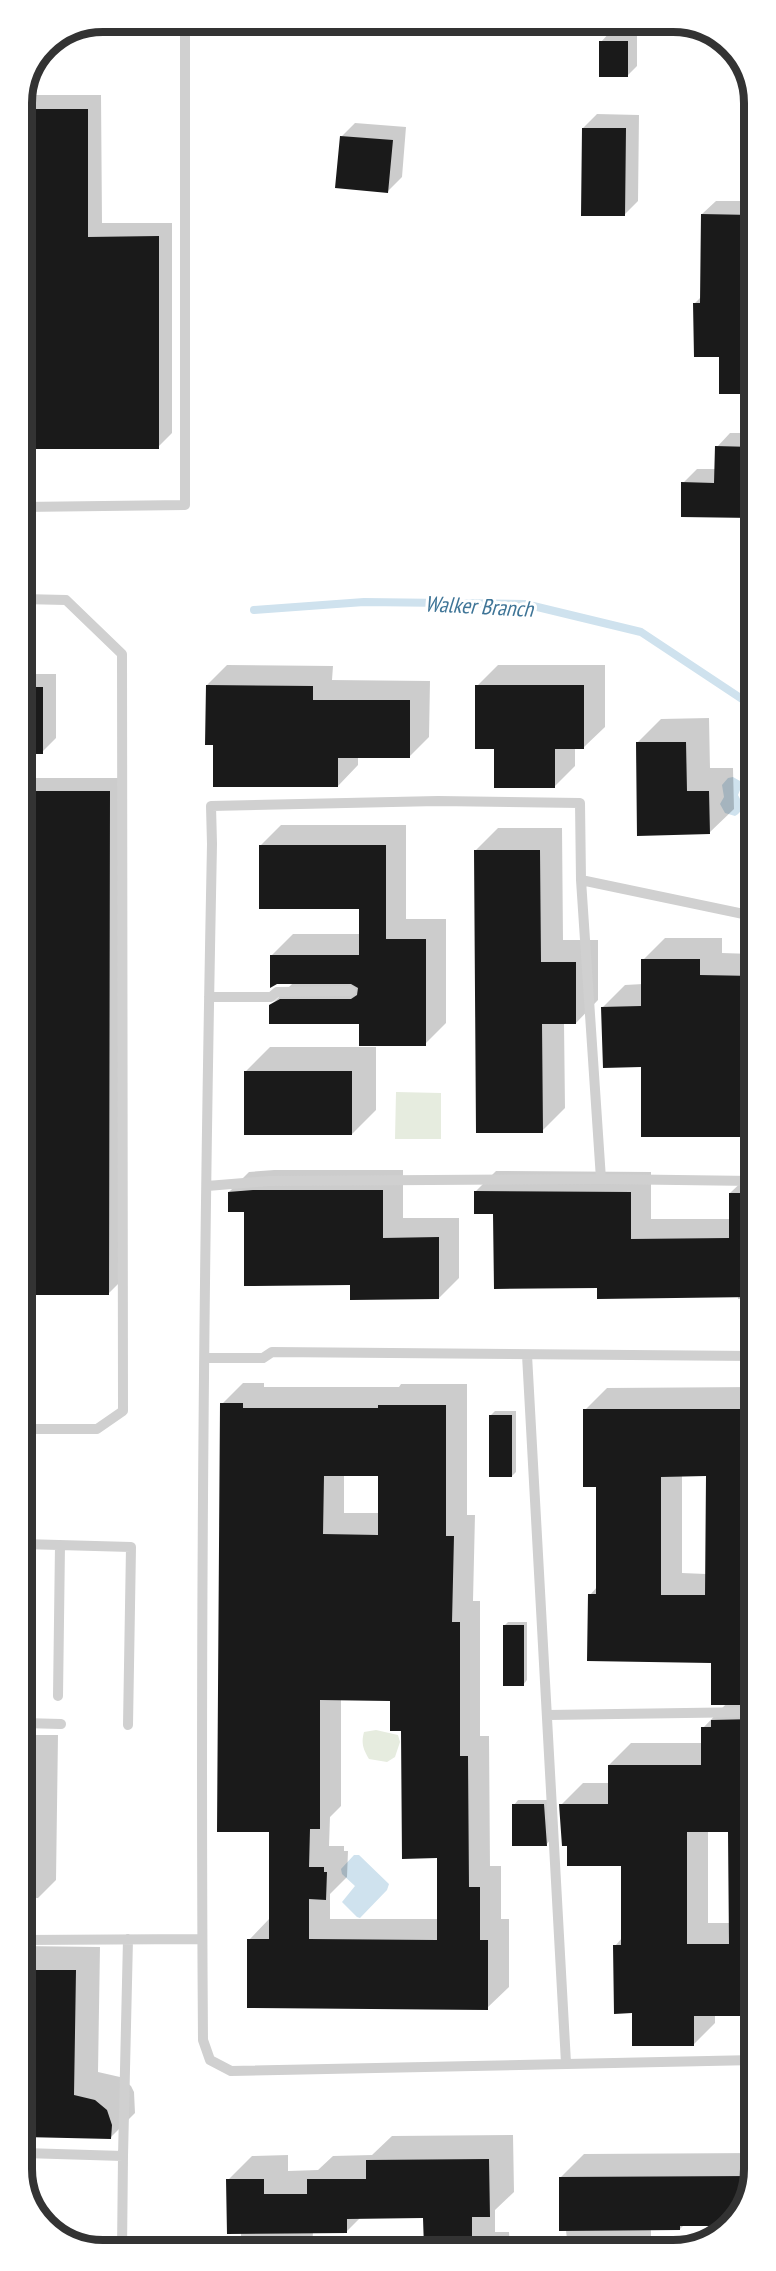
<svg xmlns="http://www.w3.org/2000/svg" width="776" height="2271" font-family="'PT Sans Narrow',sans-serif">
  <rect width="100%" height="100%" fill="#fff"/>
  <!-- green -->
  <path fill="#e6ecdf" d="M 396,1092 L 441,1093 L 441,1139 L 395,1139 Z
    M 376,1730 L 398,1735 L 400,1742 L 395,1757 L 387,1762 L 369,1759 C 363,1749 361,1743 364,1732 Z"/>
  <!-- water -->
  <path fill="#cfe2ee" d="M 733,777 L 740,781 L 742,785 L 738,795 C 743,804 744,811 735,816 L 725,813 L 720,804 L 724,797 L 722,785 L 728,778 Z
    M 354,1855 L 359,1855 L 389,1884 L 387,1890 L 360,1918 L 357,1917 L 342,1902 L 355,1886 L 342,1874 L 341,1869 Z"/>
  <!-- shadow -->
  <path fill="#0003" fill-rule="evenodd" d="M 506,21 L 538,21 L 527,34 Z
    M 610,32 L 637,32 L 637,66 L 628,75 L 601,42 Z
    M 36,66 L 36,95 L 101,95 L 102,223 L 172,223 L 172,433 L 158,447 L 22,447 L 21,98 Z
    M 597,114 L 639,115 L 638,201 L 624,215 L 583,128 Z
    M 355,123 L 406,127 L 402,177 L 388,191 L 341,137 Z
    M 716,201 L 752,201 L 753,392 L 721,356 L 694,304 L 701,297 L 702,214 Z
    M 730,433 L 753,433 L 753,516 L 683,483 L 697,469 L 716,469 L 717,447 Z
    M 227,665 L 333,666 L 332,680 L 430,681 L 429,737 L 409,757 L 358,757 L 358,765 L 338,786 L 207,685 Z
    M 498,665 L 605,665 L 605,727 L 584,747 L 575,747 L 575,766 L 554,787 L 495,747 L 477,686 Z
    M 22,674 L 56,674 L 56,738 L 42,752 L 22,752 Z
    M 709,718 L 710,768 L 733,768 L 734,809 L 709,833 L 637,743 L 661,719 Z
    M 22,778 L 123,778 L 123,1279 L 109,1293 L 23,1293 Z
    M 281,825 L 406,825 L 406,919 L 446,919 L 446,1023 L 425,1044 L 361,1023 L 271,1005 L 293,983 L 272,955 L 293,934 L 361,934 L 361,907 L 260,846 Z
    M 498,828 L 562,828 L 563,940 L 598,940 L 598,1000 L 576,1023 L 564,1023 L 565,1108 L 542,1131 L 475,851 Z
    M 665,938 L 722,938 L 722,953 L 753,954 L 754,1137 L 643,1066 L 603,1007 L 625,985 L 643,984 L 643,960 Z
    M 270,1047 L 376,1047 L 376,1110 L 352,1134 L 246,1071 Z
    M 274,1170 L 403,1170 L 403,1218 L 459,1218 L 459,1278 L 439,1298 L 351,1283 L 229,1192 L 249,1172 Z
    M 496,1171 L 651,1172 L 651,1219 L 730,1219 L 730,1193 L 751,1173 L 754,1173 L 754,1299 L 738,1299 L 738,1296 L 599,1287 L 494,1213 L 476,1191 Z
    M 243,1383 L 264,1383 L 264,1387 L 399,1387 L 401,1384 L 467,1384 L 467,1515 L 475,1515 L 473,1601 L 480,1601 L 480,1736 L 489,1736 L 490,1866 L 501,1866 L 501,1919 L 509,1919 L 509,1987 L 487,2008 L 249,1940 L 270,1918 L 270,1831 L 222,1404 ZM 344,1475 L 380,1475 L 380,1513 L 344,1513 ZM 341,1698 L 392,1699 L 439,1857 L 439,1919 L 330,1919 L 330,1894 L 347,1877 L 348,1851 L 344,1851 L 344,1846 L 329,1846 L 330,1817 L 341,1806 Z
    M 754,1387 L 755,2044 L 748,2044 L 748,2014 L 715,2015 L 715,2023 L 693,2045 L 633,2012 L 615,1946 L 622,1938 L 622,1864 L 561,1805 L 583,1783 L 609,1783 L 609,1765 L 631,1743 L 703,1743 L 703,1728 L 727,1703 L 712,1661 L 590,1595 L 597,1587 L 598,1486 L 585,1410 L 607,1388 ZM 682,1475 L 707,1475 L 706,1574 L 682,1573 ZM 708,1831 L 729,1831 L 730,1923 L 708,1923 Z
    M 495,1411 L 516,1411 L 516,1472 L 512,1476 L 491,1415 Z
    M 508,1622 L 527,1622 L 527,1680 L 523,1685 L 504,1626 Z
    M 23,1735 L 58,1735 L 56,1880 L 38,1898 L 23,1898 Z
    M 518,1800 L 548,1800 L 550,1840 L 546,1845 L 514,1805 Z
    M 23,1946 L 100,1947 L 98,2072 L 120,2077 L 131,2086 L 134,2092 L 135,2113 L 111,2137 L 24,2136 Z
    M 513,2135 L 514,2192 L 495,2210 L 495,2232 L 509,2232 L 510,2248 L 425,2248 L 425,2216 L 361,2217 L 346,2232 L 313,2232 L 312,2249 L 241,2249 L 241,2232 L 228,2180 L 252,2156 L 288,2155 L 288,2171 L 318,2170 L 333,2156 L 372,2155 L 392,2136 Z
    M 755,2153 L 755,2169 L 738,2218 L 728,2225 L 684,2225 L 680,2229 L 651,2229 L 651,2247 L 568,2248 L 560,2178 L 584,2154 Z
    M 367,2247 L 395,2247 L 395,2249 L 365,2249 Z"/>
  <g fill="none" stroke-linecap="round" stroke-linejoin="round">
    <!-- stream -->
    <path stroke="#cfe2ee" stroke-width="8" d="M 254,610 L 364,602 L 525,604 L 641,632 L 742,699 L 753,701"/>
  </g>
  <!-- building -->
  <path fill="#1a1a1a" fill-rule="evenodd" d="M 599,41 L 628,41 L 628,77 L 599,77 Z
    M 21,109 L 88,109 L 88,237 L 159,236 L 159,449 L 22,449 Z
    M 582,128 L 626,128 L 625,216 L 581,216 Z
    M 340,136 L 393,140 L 388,193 L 335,188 Z
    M 701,214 L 752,215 L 753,394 L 719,394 L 719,357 L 694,357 L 693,303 L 700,303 Z
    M 715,446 L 753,447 L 753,518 L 681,517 L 681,482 L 714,483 Z
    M 206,685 L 313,686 L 313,700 L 410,700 L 410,758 L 338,758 L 338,787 L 213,787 L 213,745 L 205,745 Z
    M 475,685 L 584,685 L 584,749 L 555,749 L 555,788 L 494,788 L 494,749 L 475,749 Z
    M 22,687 L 43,687 L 43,754 L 22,754 Z
    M 636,742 L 686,742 L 687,791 L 709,791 L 710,834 L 637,836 Z
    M 22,791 L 110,791 L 109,1295 L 23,1295 Z
    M 259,845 L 386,845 L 386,939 L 426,939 L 426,1046 L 359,1046 L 359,1024 L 269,1024 L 269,1005 L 280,999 L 351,999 L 357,995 L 358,988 L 351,984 L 277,984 L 270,988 L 270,955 L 359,955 L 359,909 L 259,909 Z
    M 474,850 L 540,850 L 541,962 L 576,962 L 576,1024 L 542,1024 L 543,1133 L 476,1133 Z
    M 641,959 L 700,959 L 700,975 L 753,976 L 754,1137 L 641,1137 L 641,1067 L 603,1068 L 601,1007 L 641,1006 Z
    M 244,1071 L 352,1071 L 352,1135 L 244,1135 Z
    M 253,1190 L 383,1190 L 383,1238 L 439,1237 L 439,1299 L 350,1300 L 350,1285 L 244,1286 L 244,1212 L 228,1212 L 228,1192 Z
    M 474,1191 L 631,1192 L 631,1239 L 729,1238 L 729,1193 L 754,1193 L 754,1297 L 597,1299 L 597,1288 L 494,1289 L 493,1214 L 474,1214 Z
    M 220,1403 L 243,1403 L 243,1408 L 378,1408 L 378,1405 L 446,1405 L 446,1536 L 454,1536 L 452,1622 L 460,1622 L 460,1756 L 468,1756 L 469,1887 L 480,1887 L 480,1940 L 488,1940 L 488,2010 L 247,2008 L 247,1939 L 269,1939 L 269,1832 L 217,1832 ZM 324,1476 L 378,1476 L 378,1535 L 323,1534 ZM 320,1700 L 390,1701 L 390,1731 L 401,1731 L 402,1859 L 437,1858 L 437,1940 L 309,1939 L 309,1899 L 326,1900 L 327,1872 L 324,1872 L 324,1867 L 309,1867 L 310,1829 L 320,1829 Z
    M 583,1409 L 754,1409 L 754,1705 L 711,1705 L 711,1663 L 587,1661 L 588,1594 L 596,1594 L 596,1487 L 583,1487 ZM 706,1476 L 705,1595 L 661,1595 L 661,1477 Z
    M 489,1415 L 512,1415 L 512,1477 L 489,1477 Z
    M 503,1625 L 524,1625 L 524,1686 L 503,1686 Z
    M 754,1719 L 755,2016 L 694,2016 L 694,2046 L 632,2046 L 632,2013 L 614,2014 L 613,1945 L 621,1945 L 621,1866 L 567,1866 L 567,1846 L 562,1846 L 559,1804 L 608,1804 L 608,1765 L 701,1765 L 701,1727 L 711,1727 L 711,1720 ZM 687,1832 L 728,1832 L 729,1944 L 687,1944 Z
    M 512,1804 L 544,1804 L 547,1846 L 512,1846 Z
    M 23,1970 L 76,1970 L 74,2095 L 95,2100 L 107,2110 L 112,2125 L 111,2139 L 24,2137 Z
    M 489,2159 L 490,2217 L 472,2217 L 472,2248 L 424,2248 L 423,2218 L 347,2219 L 347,2233 L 227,2234 L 226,2179 L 264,2179 L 264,2194 L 307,2194 L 307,2179 L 366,2179 L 366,2160 Z
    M 753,2176 L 738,2218 L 726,2226 L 680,2226 L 680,2230 L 559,2231 L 559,2177 Z"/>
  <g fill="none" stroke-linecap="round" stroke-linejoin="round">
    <!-- lane -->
    <path stroke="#d0d0d0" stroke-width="10" d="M 22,507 L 185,505 L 185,21
      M 22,599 L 66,600 L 122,654 L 123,1411 L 97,1429 L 23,1429
      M 581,880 L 753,916
      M 209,997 L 271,997 L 277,992 L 351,991
      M 601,1179 L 581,880 L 580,803 L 438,801 L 211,806 L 212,844 C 204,1242 200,1641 203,2040 L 210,2060 L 231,2071 L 755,2060
      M 207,1186 L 269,1181 L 601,1179 L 754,1181
      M 527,1355 L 566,2063
      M 205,1358 L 263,1358 L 272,1352 L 754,1356
      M 23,1544 L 131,1547 L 128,1725
      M 58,1696 L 60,1545
      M 548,1715 L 754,1712
      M 23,1723 L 61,1724
      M 23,1940 L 202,1939
      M 24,2153 L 123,2156 L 122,2250
      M 123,2156 L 128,1939"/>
  </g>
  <g text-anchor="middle" stroke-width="6" stroke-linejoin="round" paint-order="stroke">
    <!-- water labels -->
    <g font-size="22" font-style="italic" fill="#3f7597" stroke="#fff">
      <text transform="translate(479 606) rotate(3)" y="8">Walker Branch</text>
    </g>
  </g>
  <!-- crop -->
  <path d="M0 0H776V2271H0ZM103 32H673A71 71 0 0 1 744 103V2169A71 71 0 0 1 673 2240H103A71 71 0 0 1 32 2169V103A71 71 0 0 1 103 32Z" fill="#fff" fill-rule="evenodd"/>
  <path fill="none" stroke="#333" stroke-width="8" d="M103 32H673A71 71 0 0 1 744 103V2169A71 71 0 0 1 673 2240H103A71 71 0 0 1 32 2169V103A71 71 0 0 1 103 32Z"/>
</svg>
